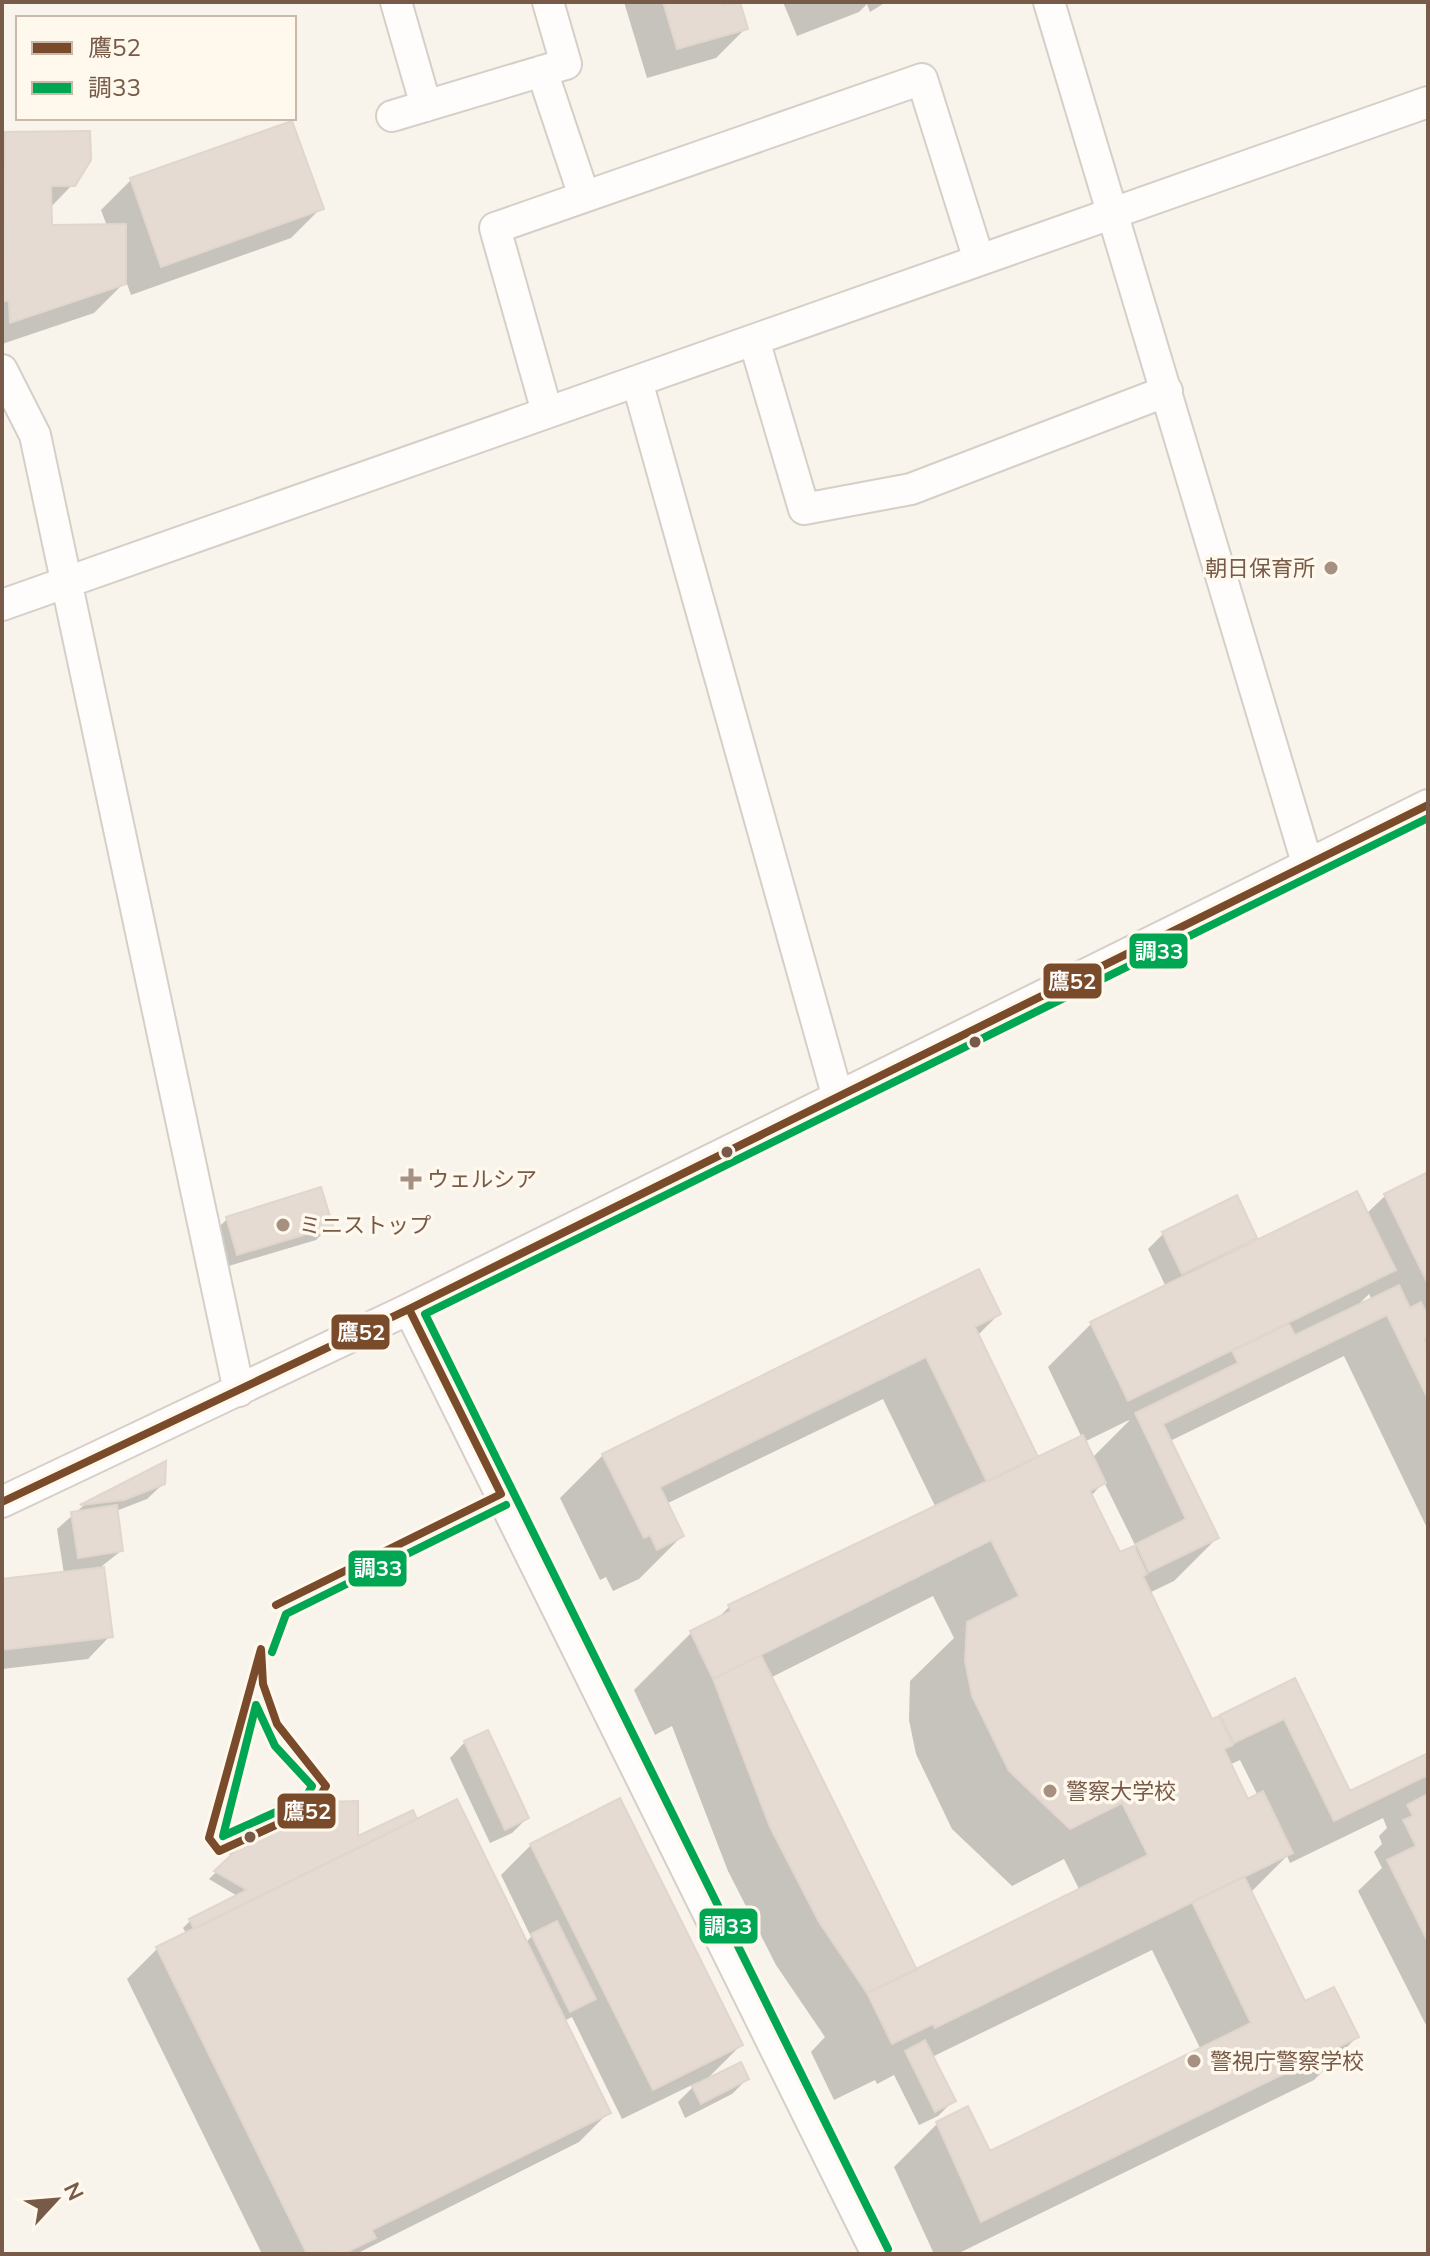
<svg xmlns="http://www.w3.org/2000/svg" width="1430" height="2256" font-family="Mulish,'Noto Sans JP',sans-serif">
  <rect width="100%" height="100%" fill="#f8f3eb"/>
  <!-- shadow -->
  <path fill="#0003" fill-rule="evenodd" d="M 624,2 L 720,2 L 722,8 L 746,28 L 716,58 L 647,78 Z
    M 783,2 L 886,2 L 870,12 L 867,4 L 859,12 L 797,36 Z
    M 6,134 L 73,184 L 50,208 L 50,227 L 107,226 L 101,210 L 131,180 L 321,208 L 291,238 L 131,295 L 126,281 L 94,313 L 2,344 L 2,138 Z
    M 1427,1175 L 1428,1530 L 1344,1356 L 1170,1441 L 1217,1538 L 1174,1581 L 1149,1593 L 1211,1721 L 1294,1681 L 1349,1794 L 1428,1755 L 1428,2029 L 1358,1891 L 1382,1868 L 1374,1852 L 1382,1844 L 1379,1836 L 1387,1828 L 1383,1818 L 1290,1863 L 1287,1856 L 1250,1893 L 1304,2004 L 1357,2037 L 1314,2080 L 957,2254 L 934,2254 L 894,2167 L 937,2124 L 989,2154 L 1201,2050 L 1152,1950 L 932,2057 L 953,2101 L 938,2116 L 919,2125 L 894,2075 L 877,2084 L 875,2080 L 834,2100 L 811,2052 L 825,2037 L 776,1965 L 728,1871 L 672,1726 L 655,1735 L 634,1690 L 691,1633 L 714,1622 L 729,1607 L 936,1508 L 883,1399 L 666,1504 L 682,1536 L 639,1579 L 613,1591 L 606,1577 L 600,1580 L 560,1498 L 603,1455 L 999,1314 L 977,1336 L 1037,1460 L 1082,1438 L 1048,1367 L 1091,1324 L 1166,1287 L 1148,1249 L 1163,1234 L 1255,1237 L 1245,1247 L 1366,1214 L 1385,1196 ZM 1369,1294 L 1372,1300 L 1355,1308 ZM 1129,1420 L 1129,1421 L 1092,1458 L 1084,1442 ZM 1104,1482 L 1136,1547 L 1119,1555 L 1091,1496 ZM 933,1596 L 954,1638 L 910,1681 L 909,1720 L 916,1754 L 952,1829 L 1012,1886 L 1064,1859 L 1080,1891 L 916,1971 L 770,1678 ZM 1240,1760 L 1258,1796 L 1247,1802 L 1229,1765 Z
    M 227,1219 L 331,1225 L 316,1240 L 222,1268 L 212,1234 Z
    M 164,1464 L 163,1484 L 147,1499 L 116,1511 L 121,1551 L 102,1566 L 110,1636 L 88,1659 L 2,1669 L 2,1581 L 64,1574 L 57,1529 L 83,1506 Z
    M 465,1742 L 527,1818 L 512,1833 L 490,1843 L 450,1758 Z
    M 322,1804 L 356,1839 L 525,1943 L 531,1937 L 501,1875 L 531,1845 L 741,2045 L 706,2080 L 747,2079 L 732,2094 L 685,2118 L 678,2102 L 698,2082 L 622,2119 L 572,2017 L 564,2021 L 609,2112 L 579,2142 L 356,2254 L 262,2254 L 127,1979 L 157,1949 L 186,1933 L 183,1928 L 190,1921 L 239,1897 L 209,1879 L 232,1857 L 221,1844 L 228,1837 L 275,1807 Z"/>
  <!-- building -->
  <path fill="#e5dbd2" stroke="#e1d6cd" stroke-width="2" d="M 663,2 L 722,2 L 723,5 L 740,2 L 748,29 L 677,49 Z
    M 292,121 L 324,209 L 161,267 L 130,178 Z
    M 90,131 L 91,160 L 75,186 L 51,186 L 52,225 L 126,224 L 126,284 L 10,323 L 9,301 L 2,301 L 5,132 Z
    M 1428,1172 L 1428,1284 L 1384,1194 Z
    M 321,1187 L 333,1226 L 237,1255 L 226,1217 Z
    M 1357,1191 L 1396,1270 L 1128,1401 L 1090,1322 Z
    M 1237,1195 L 1257,1238 L 1182,1274 L 1162,1232 Z
    M 979,1269 L 1001,1314 L 975,1327 L 1038,1457 L 987,1482 L 926,1357 L 660,1487 L 684,1536 L 657,1550 L 650,1535 L 644,1538 L 602,1454 Z
    M 1399,1285 L 1410,1308 L 1421,1302 L 1428,1316 L 1428,1337 L 1424,1339 L 1428,1348 L 1428,1399 L 1387,1315 L 1163,1424 L 1219,1538 L 1149,1572 L 1136,1544 L 1186,1519 L 1135,1413 L 1238,1363 L 1232,1351 L 1289,1324 L 1295,1335 Z
    M 1083,1435 L 1106,1483 L 1090,1491 L 1120,1552 L 1134,1546 L 1147,1574 L 1143,1576 L 1212,1719 L 1219,1716 L 1233,1745 L 1224,1749 L 1248,1799 L 1263,1791 L 1293,1853 L 935,2028 L 933,2024 L 892,2044 L 867,1993 L 1148,1855 L 1122,1803 L 1070,1829 L 1009,1771 L 972,1696 L 965,1661 L 967,1622 L 1019,1596 L 991,1540 L 713,1679 L 690,1631 L 731,1611 L 728,1605 Z
    M 166,1461 L 165,1484 L 124,1500 L 80,1505 Z
    M 117,1505 L 123,1551 L 78,1558 L 71,1512 Z
    M 104,1567 L 113,1637 L 2,1650 L 2,1579 Z
    M 761,1655 L 917,1970 L 867,1993 L 819,1922 L 770,1827 L 713,1679 Z
    M 1295,1678 L 1350,1791 L 1428,1753 L 1428,1780 L 1426,1776 L 1334,1821 L 1284,1719 L 1234,1743 L 1220,1715 Z
    M 488,1730 L 529,1818 L 505,1830 L 464,1741 Z
    M 322,1790 L 324,1802 L 358,1801 L 358,1836 L 413,1810 L 417,1819 L 194,1929 L 189,1919 L 247,1890 L 214,1871 L 238,1849 L 226,1835 L 274,1806 Z
    M 1428,1794 L 1428,1942 L 1387,1860 L 1416,1846 L 1403,1820 L 1413,1816 L 1407,1805 Z
    M 620,1798 L 743,2045 L 653,2090 L 530,1844 Z
    M 457,1799 L 611,2113 L 372,2230 L 376,2238 L 343,2254 L 327,2251 L 307,2254 L 156,1947 Z
    M 1244,1876 L 1305,2001 L 1334,1987 L 1359,2037 L 981,2222 L 936,2122 L 968,2106 L 990,2151 L 1251,2023 L 1192,1902 Z
    M 557,1921 L 596,1999 L 570,2012 L 531,1934 Z
    M 925,2040 L 956,2101 L 935,2112 L 905,2051 Z
    M 741,2062 L 749,2079 L 701,2104 L 692,2086 Z"/>
  <g fill="none" stroke-linecap="round" stroke-linejoin="round">
    <defs>
      <path id="minor" d="M 396,2 L 426,106
        M 1049,2 L 1308,866
        M 542,71 L 584,196
        M 392,116 L 566,64 L 548,2
        M 754,340 L 804,509 L 911,489 L 1167,391
        M 2,370 L 35,435 L 239,1391
        M 637,381 L 838,1098
        M 547,412 L 495,228 L 922,79 L 979,260
        M 2,605 L 1428,102
        M 409,1309 L 877,2254
        M 2,1502 L 409,1309 L 1428,805"/>
    </defs>
    <!-- minor casing -->
    <use href="#minor" stroke="#d6cfc8" stroke-width="34"/>
    <!-- minor -->
    <use href="#minor" stroke="#fefdfc" stroke-width="30"/>
    <defs>
      <path id="bus-1" d="M 409,1309 L 501,1494
        M 2,1502 L 409,1309 L 1428,805
        M 276,1605 L 501,1494
        M 261,1649 L 263,1684 L 277,1724 L 326,1786 L 313,1808 L 219,1851 L 209,1838 Z"/>
      <path id="bus-2" d="M 272,1652 L 286,1614 L 506,1505
        M 256,1705 L 275,1746 L 312,1786 L 305,1799 L 223,1836 Z
        M 888,2249 L 425,1314 L 1428,818"/>
    </defs>
    <!-- bus-1 casing -->
    <use href="#bus-1" stroke="#fff8ed" stroke-width="14"/>
    <!-- bus-2 casing -->
    <use href="#bus-2" stroke="#fff8ed" stroke-width="14"/>
    <!-- bus-1 -->
    <use href="#bus-1" stroke="#7a4b2a" stroke-width="8"/>
    <!-- bus-2 -->
    <use href="#bus-2" stroke="#00a651" stroke-width="8"/>
  </g>
  <!-- markers -->
  <g fill="#a59082" stroke="#fff8ed" stroke-width="3">
    <circle cx="1331" cy="568" r="8"/>
    <path d="M407 1167h8v8h8v8h-8v8h-8v-8h-8v-8h8z"/>
    <circle cx="283" cy="1225" r="8"/>
    <circle cx="1050" cy="1791" r="8"/>
    <circle cx="1194" cy="2061" r="8"/>
  </g>
  <g fill="#785a49" stroke="#fff8ed" stroke-width="3">
    <circle cx="975" cy="1042" r="7"/>
    <circle cx="727" cy="1152" r="7"/>
    <circle cx="250" cy="1837" r="7"/>
  </g>
  <g text-anchor="middle" stroke-width="7" stroke-linejoin="round" paint-order="stroke">
    <!-- poi labels -->
    <g font-size="22" fill="#785a49" stroke="#fff8ed" text-anchor="start">
      <text x="1315" y="576" text-anchor="end">朝日保育所</text>
      <text x="427" y="1187">ウェルシア</text>
      <text x="299" y="1233">ミニストップ</text>
      <text x="1066" y="1799">警察大学校</text>
      <text x="1210" y="2069">警視庁警察学校</text>
    </g>
  </g>
  <g stroke="#fff8ed" stroke-width="3">
    <rect x="1128" y="932" width="61" height="38" rx="8" fill="#00a651"/>
    <rect x="1042" y="962" width="61" height="38" rx="8" fill="#7a4b2a"/>
    <rect x="330" y="1313" width="61" height="38" rx="8" fill="#7a4b2a"/>
    <rect x="347" y="1549" width="61" height="39" rx="8" fill="#00a651"/>
    <rect x="276" y="1792" width="61" height="38" rx="8" fill="#7a4b2a"/>
    <rect x="698" y="1907" width="61" height="38" rx="8" fill="#00a651"/>
  </g>
  <g font-size="22" text-anchor="middle" font-weight="bold" fill="#fff">
    <text x="1159" y="959">調33</text>
    <text x="1072" y="989">鷹52</text>
    <text x="361" y="1340">鷹52</text>
    <text x="378" y="1576">調33</text>
    <text x="307" y="1819">鷹52</text>
    <text x="728" y="1934">調33</text>
  </g>
  <!-- border -->
  <rect width="1430" height="2256" fill="none" stroke="#785a49" stroke-width="8"/>
  <!-- legend -->
  <rect x="16" y="16" width="280" height="104" fill="#fff8ed" stroke="#c9b9ab" stroke-width="2"/>
  <rect x="32" y="42" width="40" height="12" fill="#7a4b2a" stroke="#c9b9ab" stroke-width="2"/>
  <text x="88" y="56" font-size="24" fill="#785a49">鷹52</text>
  <rect x="32" y="82" width="40" height="12" fill="#00a651" stroke="#c9b9ab" stroke-width="2"/>
  <text x="88" y="96" font-size="24" fill="#785a49">調33</text>
  <!-- north arrow -->
  <g transform="translate(56 2200) rotate(64)" stroke="#fff8ed" stroke-width="6" paint-order="stroke">
  <path d="M0-6L14 30L0 20L-14 30Z" fill="#785a49"/>
  <text y="-12" font-size="22" font-weight="bold" text-anchor="middle" fill="#785a49">N</text>
  </g>
</svg>
